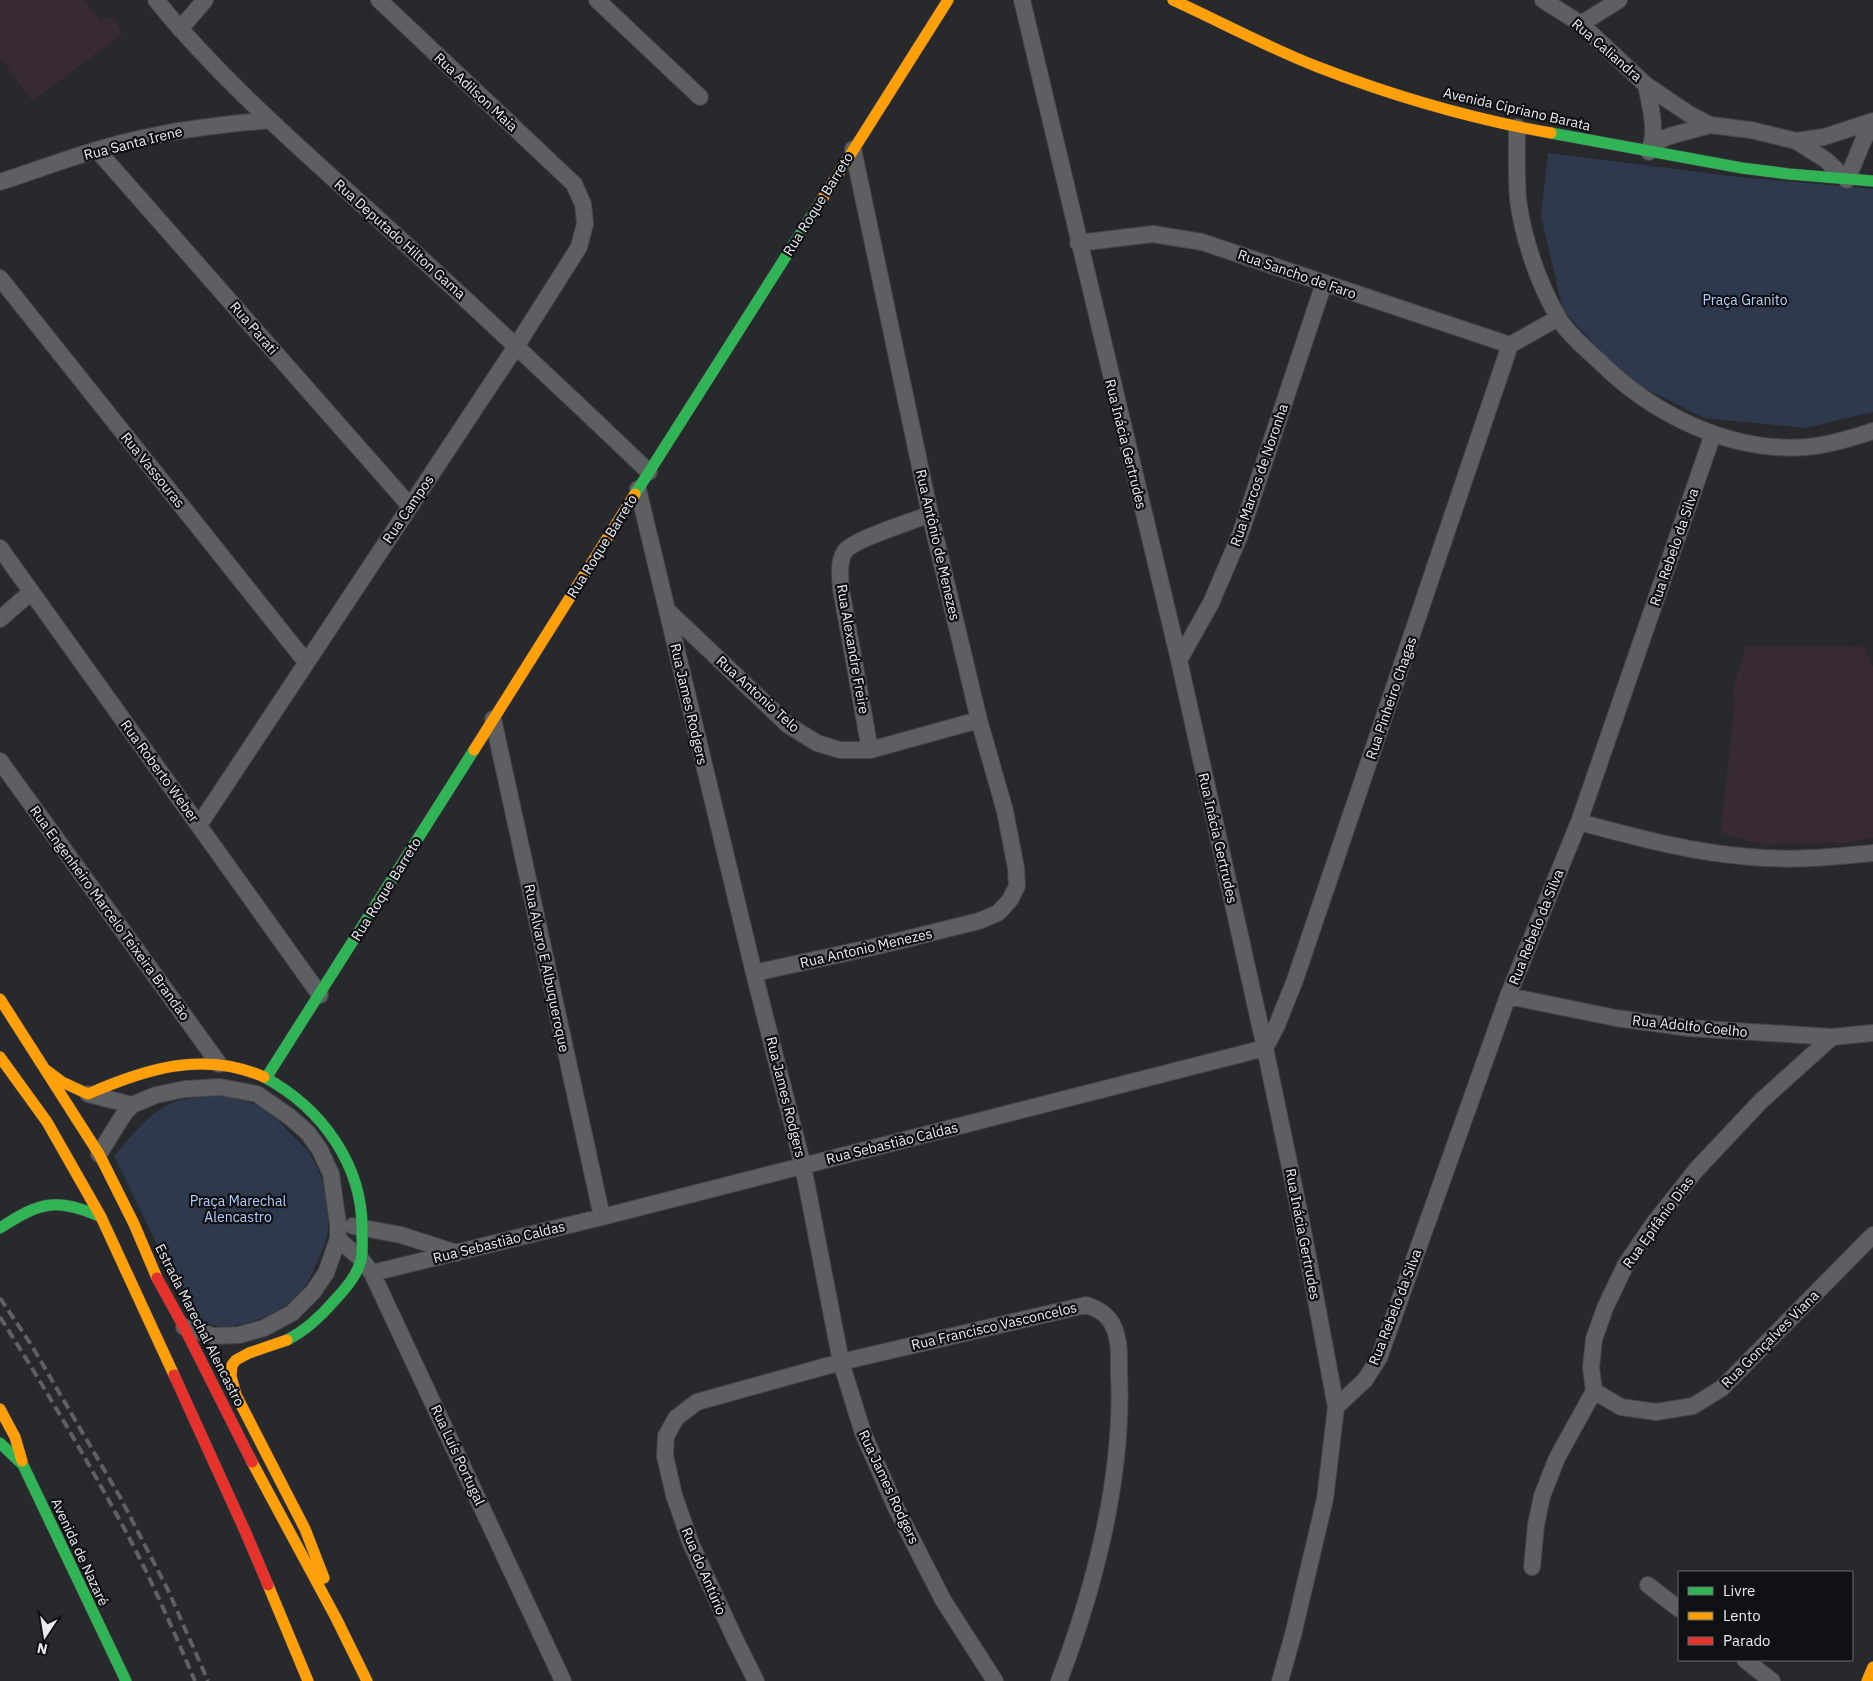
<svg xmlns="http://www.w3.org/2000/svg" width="1873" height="1681" font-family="'IBM Plex Sans',sans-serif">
  <rect width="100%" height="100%" fill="#27292d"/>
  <!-- education -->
  <path fill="#382a32" d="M 0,0 L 84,0 L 100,21 L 113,17 L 123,34 L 32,101 L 0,58 Z
    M 1746,646 L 1865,647 L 1873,667 L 1873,838 L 1847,843 L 1761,844 L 1720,834 L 1735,700 L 1732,691 Z"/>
  <!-- green -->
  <path fill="#2e394d" d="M 1548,153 L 1738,177 L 1873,189 L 1873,412 L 1805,428 L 1704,418 L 1627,379 L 1563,310 L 1541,216 Z
    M 212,1095 C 252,1099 265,1106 293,1136 C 298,1141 305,1147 309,1153 C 324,1175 329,1203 328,1229 C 327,1240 322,1252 317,1262 C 312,1273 307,1286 298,1295 C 281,1313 237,1332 211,1325 C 205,1323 199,1320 193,1318 L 114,1156 C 133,1135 152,1108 180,1100 C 190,1098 201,1097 212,1095 Z"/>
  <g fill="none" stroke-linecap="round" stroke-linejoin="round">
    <defs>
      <path id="street" d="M 156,0 C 221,80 300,148 376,217 C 468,301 559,386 649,472
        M 597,0 L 700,97
        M 1022,0 L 1179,660 L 1265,1048 L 1301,1220 L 1336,1407 L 1325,1499 L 1293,1635 L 1280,1681
        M 1543,0 L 1581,24 L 1646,85 L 1689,114 L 1710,125 L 1751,130 L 1796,141 L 1824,137 L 1873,121
        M 1581,24 L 1619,0
        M 180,29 L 205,0
        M 1646,85 C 1650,105 1658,131 1649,152
        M 1517,127 C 1517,150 1516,175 1518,199 C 1523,238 1538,283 1558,317 C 1565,331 1587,350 1599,361 C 1652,414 1730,453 1807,447 C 1829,445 1852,438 1873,431
        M 1796,141 L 1826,160 L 1847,180 L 1863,141 L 1873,123
        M 1653,143 L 1670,136 L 1710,125
        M 97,150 L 410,506
        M 0,182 C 52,165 103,145 157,135 C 194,127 232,124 270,120
        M 1078,243 L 1153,234 L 1202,242 L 1510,345
        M 0,278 L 306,662
        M 1510,345 L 1558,318
        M 638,489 L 754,973 L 803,1166 L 841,1362 L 863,1433 L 896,1508 L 943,1600 L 995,1681
        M 0,548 L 320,995
        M 667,610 L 788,725 L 817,743 L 840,750 L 870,750 L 979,720
        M 0,619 L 31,592
        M 1179,660 L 1211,603 L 1240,535 L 1324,283
        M 493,719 L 602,1217
        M 870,750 L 841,589 C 840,578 838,561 845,551 C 854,539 914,521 930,514
        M 0,761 L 219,1064
        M 1579,822 C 1635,837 1693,853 1751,857 C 1792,861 1833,857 1873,853
        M 199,825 L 517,345 L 579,247 L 585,224 L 583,204 L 574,184 L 379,0
        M 754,973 L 878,946 L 979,921 L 998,913 L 1010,900 L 1017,886 L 1016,868 L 1005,811 L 979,720 L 930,514 L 853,149
        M 1508,996 L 1616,1018 L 1689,1028 L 1832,1037 L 1873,1033
        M 88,1094 L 132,1105
        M 99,1154 L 124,1114 L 132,1105 L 156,1095 L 185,1089 L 220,1087 L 257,1094 L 290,1117 L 308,1133 L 320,1150 L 331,1174 L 338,1224 L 338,1239 L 326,1273 L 313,1292 L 292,1313 L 264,1328 L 239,1335 L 213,1336 L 184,1327
        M 353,1226 L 401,1235 L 457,1253
        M 338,1239 L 361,1259 L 372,1273 L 563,1681
        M 372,1273 L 602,1217 L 1265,1048 L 1277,1025 L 1295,980 L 1510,345
        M 1594,1391 L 1621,1407 L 1656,1412 L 1693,1406 L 1722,1388 L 1873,1235
        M 1336,1407 L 1365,1380 L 1379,1358 L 1508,996 L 1579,822 L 1713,434
        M 1532,1567 L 1536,1525 L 1542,1496 L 1557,1458 L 1594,1391 L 1591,1368 L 1594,1339 L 1605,1308 L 1626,1264 L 1654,1223 L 1696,1170 L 1761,1101 L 1832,1037
        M 1648,1585 L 1679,1609
        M 1745,1660 L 1772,1681
        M 756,1681 L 735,1639 L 691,1544 L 674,1495 L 665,1456 L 666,1436 L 676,1418 L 697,1402 L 841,1362 L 1086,1305 C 1099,1309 1109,1315 1114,1328 C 1120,1341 1119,1359 1119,1373 C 1124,1474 1095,1587 1059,1681"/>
      <path id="fast" d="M 1551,133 L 1742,168 L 1789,174 L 1873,181
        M 635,494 L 823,198
        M 264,1077 C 322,1108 364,1166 362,1233 C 362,1242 363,1251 361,1260 C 357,1276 345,1289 334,1301 C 321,1316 305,1331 287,1340
        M 266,1078 L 474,750
        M 0,1228 C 40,1202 56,1197 101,1217
        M 0,1443 L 23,1465 L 126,1681"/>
      <path id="slow" d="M 1173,0 C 1221,22 1269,48 1318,67 C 1393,96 1472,119 1551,133
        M 823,198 L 948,0
        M 474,750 L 635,494
        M 0,999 L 99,1154 L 134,1224 L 157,1278
        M 0,1057 L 47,1122 L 101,1217 L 174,1375
        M 46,1070 L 62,1082 L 88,1094 C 145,1069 204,1050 264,1077
        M 287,1340 L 249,1353 L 236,1360 L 232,1365 L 231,1376 L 236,1395 L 305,1529 L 324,1578
        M 0,1409 L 15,1437 L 22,1461
        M 252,1462 L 336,1618 L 367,1681
        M 268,1585 L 308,1681
        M 1867,1681 L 1873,1667"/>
      <path id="jam" d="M 157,1278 L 184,1327 L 252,1462
        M 174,1375 L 245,1531 L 268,1585"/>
    </defs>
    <!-- street casing -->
    <use href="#street" stroke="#44454a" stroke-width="18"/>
    <!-- fast casing -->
    <use href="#fast" stroke="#44454a" stroke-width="12"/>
    <!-- slow casing -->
    <use href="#slow" stroke="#44454a" stroke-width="12"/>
    <!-- jam casing -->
    <use href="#jam" stroke="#44454a" stroke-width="12"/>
    <!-- street -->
    <use href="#street" stroke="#5d5f62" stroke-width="16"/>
    <!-- fast -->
    <use href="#fast" stroke="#30b455" stroke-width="11"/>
    <!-- slow -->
    <use href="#slow" stroke="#ff9f0a" stroke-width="11"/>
    <!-- jam -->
    <use href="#jam" stroke="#e5322d" stroke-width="11"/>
    <!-- rail -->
    <path stroke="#5e6064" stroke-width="4" stroke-dasharray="10 5" stroke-linecap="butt" d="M 0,1298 L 32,1346 L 120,1497 L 168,1590 L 208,1681
      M 0,1317 C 44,1386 86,1458 125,1530 C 151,1578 173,1630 195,1681"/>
  </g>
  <g text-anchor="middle" stroke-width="4.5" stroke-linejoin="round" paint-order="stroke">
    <!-- street labels -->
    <g font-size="14" fill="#e9ebf0" stroke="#0f1114">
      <text transform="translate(1607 50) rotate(41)" y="5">Rua Caliandra</text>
      <text transform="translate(476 92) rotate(43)" y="5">Rua Adilson Maia</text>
      <text transform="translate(1517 109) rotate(13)" y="5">Avenida Cipriano Barata</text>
      <text transform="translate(133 143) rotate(-14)" y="5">Rua Santa Irene</text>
      <text transform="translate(818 204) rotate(-58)" y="5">Rua Roque Barreto</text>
      <text transform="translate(400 239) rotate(42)" y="5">Rua Deputado Hilton Gama</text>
      <text transform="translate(1297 274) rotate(19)" y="5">Rua Sancho de Faro</text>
      <text transform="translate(254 328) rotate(49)" y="5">Rua Parati</text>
      <text transform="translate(1126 444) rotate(76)" y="5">Rua Inácia Gertrudes</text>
      <text transform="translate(153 470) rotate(51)" y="5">Rua Vassouras</text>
      <text transform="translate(1259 475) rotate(-71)" y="5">Rua Marcos de Noronha</text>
      <text transform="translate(408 509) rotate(-56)" y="5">Rua Campos</text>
      <text transform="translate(938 545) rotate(77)" y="5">Rua Antônio de Menezes</text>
      <text transform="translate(602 546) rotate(-58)" y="5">Rua Roque Barreto</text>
      <text transform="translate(1674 547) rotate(-71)" y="5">Rua Rebelo da Silva</text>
      <text transform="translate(853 649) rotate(80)" y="5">Rua Alexandre Freire</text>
      <text transform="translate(758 694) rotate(42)" y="5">Rua Antonio Telo</text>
      <text transform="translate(1391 698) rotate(-71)" y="5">Rua Pinheiro Chagas</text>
      <text transform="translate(689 704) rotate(77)" y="5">Rua James Rodgers</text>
      <text transform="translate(160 771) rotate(54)" y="5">Rua Roberto Weber</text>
      <text transform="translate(1218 838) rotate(77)" y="5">Rua Inácia Gertrudes</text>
      <text transform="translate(386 889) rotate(-58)" y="5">Rua Roque Barreto</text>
      <text transform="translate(110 913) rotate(54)" y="5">Rua Engenheiro Marcelo Teixeira Brandão</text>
      <text transform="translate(1536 927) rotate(-68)" y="5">Rua Rebelo da Silva</text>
      <text transform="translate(866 948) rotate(-13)" y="5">Rua Antonio Menezes</text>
      <text transform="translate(547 968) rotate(78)" y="5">Rua Alvaro E Albuqueroque</text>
      <text transform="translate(1690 1026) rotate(6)" y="5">Rua Adolfo Coelho</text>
      <text transform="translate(786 1097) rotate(76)" y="5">Rua James Rodgers</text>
      <text transform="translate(892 1143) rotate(-14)" y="5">Rua Sebastião Caldas</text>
      <text transform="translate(1658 1222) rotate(-54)" y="5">Rua Epifânio Dias</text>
      <text transform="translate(1303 1234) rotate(79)" y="5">Rua Inácia Gertrudes</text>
      <text transform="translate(499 1242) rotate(-14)" y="5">Rua Sebastião Caldas</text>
      <text transform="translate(1395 1307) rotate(-69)" y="5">Rua Rebelo da Silva</text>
      <text transform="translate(200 1325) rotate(63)" y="5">Estrada Marechal Alencastro</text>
      <text transform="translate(994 1326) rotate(-13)" y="5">Rua Francisco Vasconcelos</text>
      <text transform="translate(1770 1339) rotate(-45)" y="5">Rua Gonçalves Viana</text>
      <text transform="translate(458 1455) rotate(65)" y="5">Rua Luís Portugal</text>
      <text transform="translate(889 1487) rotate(65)" y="5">Rua James Rodgers</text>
      <text transform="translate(80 1552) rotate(65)" y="5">Avenida de Nazaré</text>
      <text transform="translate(704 1571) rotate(67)" y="5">Rua do Antúrio</text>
    </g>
    <!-- park labels -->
    <g font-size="14" fill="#b4ccfa" stroke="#0f1114">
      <text x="1745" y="305">Praça Granito</text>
      <text x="238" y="1206">Praça Marechal<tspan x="238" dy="16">Alencastro</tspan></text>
    </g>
  </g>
  <!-- legend -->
  <rect x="1678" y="1571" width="175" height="90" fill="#0f1114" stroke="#66686c"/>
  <rect x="1688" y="1587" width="25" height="8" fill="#30b455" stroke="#66686c"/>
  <text x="1723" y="1596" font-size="15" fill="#e9ebf0">Livre</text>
  <rect x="1688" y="1612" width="25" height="8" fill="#ff9f0a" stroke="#66686c"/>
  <text x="1723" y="1621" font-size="15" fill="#e9ebf0">Lento</text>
  <rect x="1688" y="1637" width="25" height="8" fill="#e5322d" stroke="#66686c"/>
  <text x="1723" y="1646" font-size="15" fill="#e9ebf0">Parado</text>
  <!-- north arrow -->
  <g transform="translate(45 1636) rotate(192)" stroke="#0f1114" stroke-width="4" paint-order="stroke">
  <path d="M0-4L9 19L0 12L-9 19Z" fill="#e9ebf0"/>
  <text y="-8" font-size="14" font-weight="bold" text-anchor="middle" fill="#e9ebf0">N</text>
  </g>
</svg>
